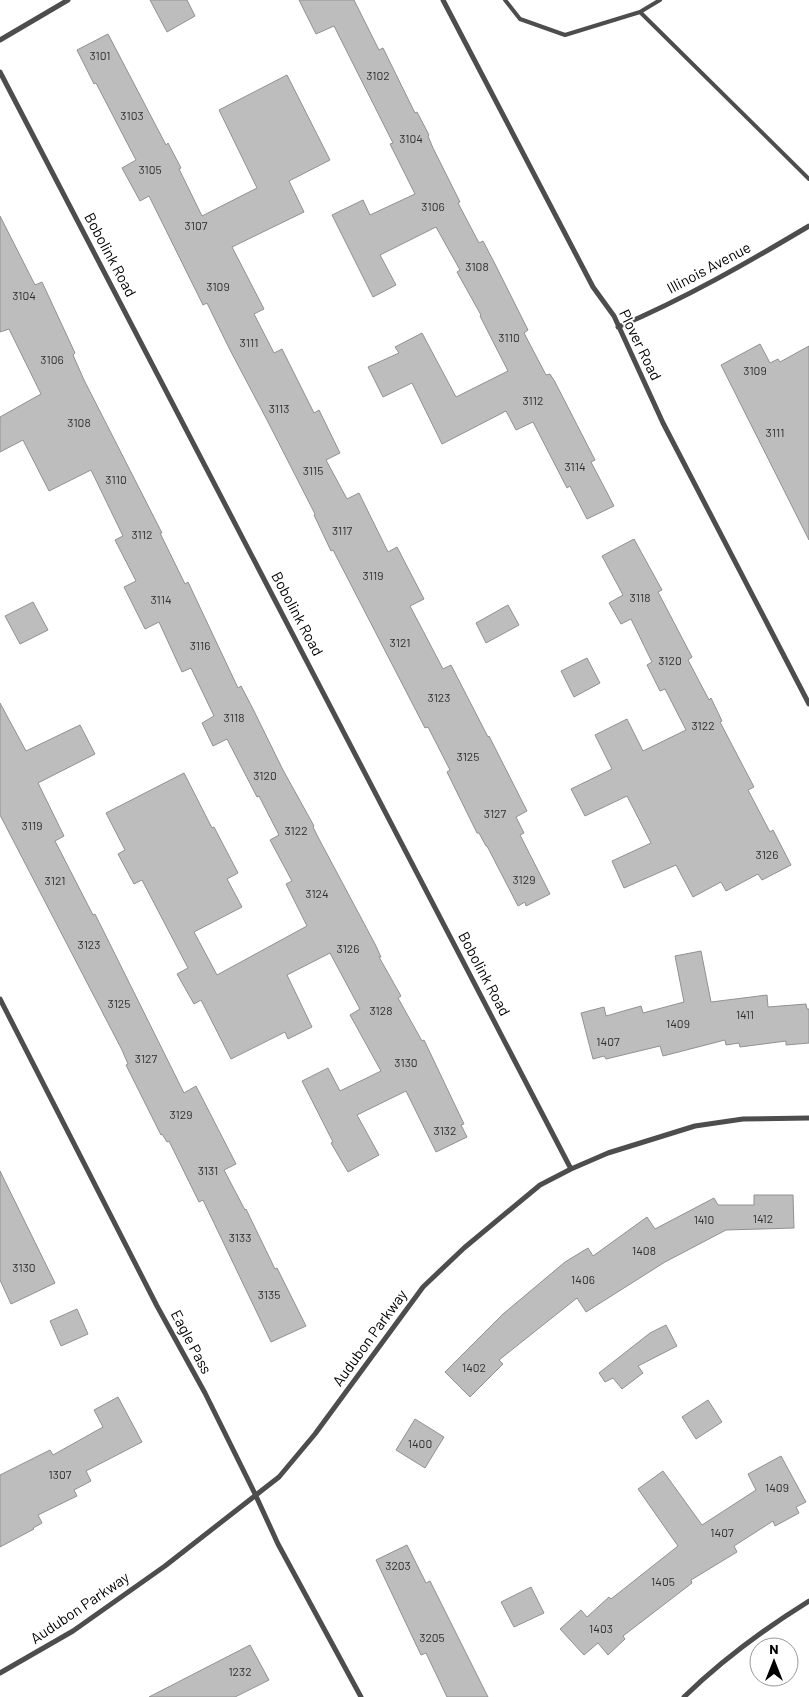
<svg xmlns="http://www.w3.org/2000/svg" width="809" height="1697" font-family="Barlow,sans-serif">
  <rect width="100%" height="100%" fill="#fff"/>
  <!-- building -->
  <path fill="#bdbdbd" stroke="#919191" d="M 150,0 L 187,0 L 195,16 L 167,32 Z
    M 299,0 L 354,0 L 379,50 L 383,48 L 415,113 L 417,112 L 429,135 L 428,136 L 433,148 L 460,202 L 458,203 L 479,243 L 483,241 L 495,264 L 528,330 L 524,333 L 546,375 L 550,374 L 555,382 L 595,460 L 591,462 L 614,506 L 587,519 L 570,486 L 567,488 L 533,422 L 516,430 L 506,411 L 442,444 L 412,383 L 383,397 L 368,367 L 399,353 L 395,347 L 422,333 L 456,397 L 508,371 L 480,316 L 481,315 L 457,272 L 460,270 L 436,227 L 380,255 L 396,285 L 373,297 L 332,215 L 363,200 L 370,215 L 415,194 L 390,144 L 393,143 L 334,26 L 316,34 Z
    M 108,34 L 166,145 L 168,143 L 181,168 L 179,169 L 202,216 L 257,188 L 219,110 L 287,75 L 330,160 L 289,181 L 304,212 L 232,247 L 264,309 L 254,314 L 274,353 L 282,349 L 314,413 L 319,410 L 340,453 L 326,460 L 347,499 L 359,493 L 388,552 L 397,547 L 424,599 L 410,606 L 443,669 L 451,665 L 488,737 L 489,736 L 527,811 L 516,817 L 524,833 L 520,835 L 550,894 L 526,906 L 525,902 L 518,906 L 487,846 L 486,846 L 479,833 L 477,833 L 447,772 L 450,770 L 428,727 L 425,728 L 333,550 L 331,551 L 314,515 L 315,514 L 267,420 L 230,350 L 207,303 L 203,305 L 149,196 L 140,201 L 122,168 L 136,160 L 96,83 L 94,84 L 77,50 Z
    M 0,216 L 35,285 L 42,282 L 75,353 L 73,355 L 84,380 L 162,533 L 160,533 L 185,584 L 188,582 L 238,688 L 241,686 L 253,709 L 283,770 L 314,826 L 313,827 L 319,839 L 375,944 L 381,957 L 379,957 L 401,996 L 398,998 L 422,1041 L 424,1040 L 464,1124 L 461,1125 L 467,1137 L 436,1152 L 406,1091 L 357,1115 L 379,1155 L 348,1172 L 331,1143 L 333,1142 L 302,1081 L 328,1068 L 340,1091 L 381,1071 L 350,1015 L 360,1009 L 330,953 L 287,975 L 312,1027 L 288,1039 L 285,1032 L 231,1059 L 201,1000 L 194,1004 L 177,974 L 188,968 L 142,880 L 134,884 L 118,854 L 125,850 L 106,813 L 184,773 L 212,828 L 214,827 L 238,873 L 227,879 L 242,907 L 194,932 L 217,975 L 307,926 L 286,884 L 292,881 L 270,840 L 279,835 L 259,796 L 257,797 L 227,739 L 213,746 L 202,723 L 214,716 L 191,668 L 182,672 L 159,622 L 145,629 L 124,587 L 136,581 L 115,540 L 123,536 L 91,470 L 49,491 L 23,440 L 0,452 L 0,417 L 41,394 L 9,329 L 0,332 Z
    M 760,344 L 770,363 L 778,359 L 780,362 L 809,346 L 809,540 L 721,365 Z
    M 634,539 L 662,590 L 658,592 L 692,657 L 688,660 L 709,700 L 711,698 L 722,721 L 720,722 L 754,787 L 748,790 L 770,832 L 773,830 L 791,865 L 762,880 L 758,874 L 726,891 L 721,882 L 693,897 L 676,865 L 624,888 L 612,861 L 651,843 L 627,796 L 585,816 L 571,789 L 612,769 L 595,735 L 627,719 L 643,751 L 686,730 L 665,689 L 660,691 L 647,665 L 652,662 L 631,619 L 621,624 L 609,603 L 623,595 L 602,556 Z
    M 33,602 L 48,630 L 20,644 L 5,616 Z
    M 508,605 L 519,625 L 486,643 L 476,623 Z
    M 587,658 L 600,683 L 574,697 L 561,671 Z
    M 0,703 L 26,751 L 80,725 L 95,754 L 38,783 L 64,836 L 55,841 L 93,915 L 95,914 L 184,1093 L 196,1086 L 236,1164 L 224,1170 L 245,1210 L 246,1209 L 275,1269 L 277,1268 L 306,1326 L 271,1342 L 203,1200 L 199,1202 L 169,1141 L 167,1142 L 162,1134 L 161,1135 L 126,1065 L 128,1064 L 122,1050 L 0,815 Z
    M 701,951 L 711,1002 L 767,995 L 768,1007 L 806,1004 L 807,1009 L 809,1009 L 809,1043 L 786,1045 L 786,1041 L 740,1047 L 739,1043 L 726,1045 L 725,1040 L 663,1056 L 660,1046 L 606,1059 L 604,1056 L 593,1059 L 581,1013 L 604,1007 L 606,1016 L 641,1006 L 643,1013 L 684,1002 L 675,956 Z
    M 0,1171 L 55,1283 L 11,1304 L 0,1280 Z
    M 754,1195 L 793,1195 L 794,1228 L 726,1230 L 665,1262 L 586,1312 L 577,1298 L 499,1360 L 503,1364 L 470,1397 L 445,1372 L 503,1314 L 565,1262 L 588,1248 L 593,1256 L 647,1217 L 655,1229 L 714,1198 L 718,1205 L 754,1205 Z
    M 77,1309 L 88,1334 L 61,1346 L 50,1321 Z
    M 666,1325 L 677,1346 L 638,1366 L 643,1373 L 622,1389 L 613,1378 L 605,1382 L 599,1373 L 650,1333 Z
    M 118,1397 L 142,1442 L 86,1471 L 91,1481 L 74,1490 L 77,1496 L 38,1515 L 42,1523 L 33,1528 L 34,1529 L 0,1547 L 0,1475 L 50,1450 L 53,1455 L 103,1427 L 94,1410 Z
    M 708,1400 L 722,1422 L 696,1439 L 682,1417 Z
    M 415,1419 L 444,1437 L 425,1468 L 396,1450 Z
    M 781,1456 L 806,1502 L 796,1507 L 799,1513 L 775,1526 L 773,1521 L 734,1546 L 737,1552 L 691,1580 L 692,1583 L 623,1636 L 625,1639 L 608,1655 L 598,1643 L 584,1655 L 560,1629 L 581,1610 L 587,1617 L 609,1597 L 611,1599 L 678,1546 L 638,1489 L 663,1471 L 702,1525 L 756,1490 L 748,1474 Z
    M 407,1545 L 426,1583 L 430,1581 L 488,1697 L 447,1697 L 426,1653 L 421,1655 L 376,1560 Z
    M 531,1587 L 544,1613 L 514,1627 L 501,1602 Z
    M 250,1645 L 269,1680 L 235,1697 L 149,1697 Z"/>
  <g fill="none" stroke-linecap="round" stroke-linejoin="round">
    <!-- lane -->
    <path stroke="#4d4d4d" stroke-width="4" d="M 505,0 L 520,19 L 565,35 L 640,12 L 660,0
      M 640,12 L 809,179"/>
    <!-- street -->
    <path stroke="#4d4d4d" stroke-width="5" d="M 443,0 L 593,287 L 614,316 L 663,423 L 809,704
      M 0,40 L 68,0
      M 0,72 L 571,1169
      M 618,327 C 684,299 747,263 809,226
      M 0,999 L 157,1306 L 205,1393 L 256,1496 L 278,1544 L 361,1697
      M 0,1673 L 73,1631 L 165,1566 L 279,1477 L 315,1434 L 423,1287 L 464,1248 L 540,1185 L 571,1169 L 608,1153 L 695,1126 L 743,1119 L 809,1118
      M 684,1697 C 722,1660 764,1629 809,1601"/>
  </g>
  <g text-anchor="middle" stroke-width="4" stroke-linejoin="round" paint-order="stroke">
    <!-- number labels -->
    <g font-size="12" fill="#2f2f2f">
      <text x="100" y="60">3101</text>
      <text x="378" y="80">3102</text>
      <text x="132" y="120">3103</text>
      <text x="411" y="143">3104</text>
      <text x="150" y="174">3105</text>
      <text x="433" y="211">3106</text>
      <text x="196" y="230">3107</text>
      <text x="477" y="271">3108</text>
      <text x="218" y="291">3109</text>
      <text x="24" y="300">3104</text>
      <text x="509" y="342">3110</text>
      <text x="249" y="347">3111</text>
      <text x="52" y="364">3106</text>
      <text x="755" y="375">3109</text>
      <text x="533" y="405">3112</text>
      <text x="279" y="413">3113</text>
      <text x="79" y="427">3108</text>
      <text x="775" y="437">3111</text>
      <text x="575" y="471">3114</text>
      <text x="313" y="475">3115</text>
      <text x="116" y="484">3110</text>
      <text x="342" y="535">3117</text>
      <text x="142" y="539">3112</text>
      <text x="373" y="580">3119</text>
      <text x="640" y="602">3118</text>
      <text x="161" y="604">3114</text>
      <text x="400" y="647">3121</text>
      <text x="200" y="650">3116</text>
      <text x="670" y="665">3120</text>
      <text x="439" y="702">3123</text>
      <text x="234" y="722">3118</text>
      <text x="703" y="730">3122</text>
      <text x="468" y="761">3125</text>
      <text x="265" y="780">3120</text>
      <text x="495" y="818">3127</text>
      <text x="32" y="830">3119</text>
      <text x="296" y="835">3122</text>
      <text x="767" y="859">3126</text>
      <text x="524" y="884">3129</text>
      <text x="55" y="885">3121</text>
      <text x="317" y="898">3124</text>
      <text x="89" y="949">3123</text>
      <text x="348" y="953">3126</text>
      <text x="119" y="1008">3125</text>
      <text x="381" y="1015">3128</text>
      <text x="745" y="1019">1411</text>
      <text x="678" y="1028">1409</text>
      <text x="608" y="1046">1407</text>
      <text x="146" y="1063">3127</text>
      <text x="406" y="1067">3130</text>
      <text x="181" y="1119">3129</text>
      <text x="445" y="1135">3132</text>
      <text x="208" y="1175">3131</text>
      <text x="763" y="1223">1412</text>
      <text x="704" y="1224">1410</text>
      <text x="240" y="1242">3133</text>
      <text x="644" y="1255">1408</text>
      <text x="24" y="1272">3130</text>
      <text x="583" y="1284">1406</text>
      <text x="269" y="1299">3135</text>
      <text x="474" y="1372">1402</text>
      <text x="420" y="1448">1400</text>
      <text x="60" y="1479">1307</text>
      <text x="777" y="1492">1409</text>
      <text x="722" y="1537">1407</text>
      <text x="398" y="1570">3203</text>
      <text x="663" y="1586">1405</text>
      <text x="601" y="1633">1403</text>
      <text x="432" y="1642">3205</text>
      <text x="240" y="1676">1232</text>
    </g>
    <!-- street labels -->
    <g font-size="15" fill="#000" stroke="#fff">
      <text transform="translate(110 255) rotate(62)" y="5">Bobolink Road</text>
      <text transform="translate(709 268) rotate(-28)" y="5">Illinois Avenue</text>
      <text transform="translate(640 345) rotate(64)" y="5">Plover Road</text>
      <text transform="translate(297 614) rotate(62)" y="5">Bobolink Road</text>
      <text transform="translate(484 974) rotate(62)" y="5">Bobolink Road</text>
      <text transform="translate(370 1338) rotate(-54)" y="5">Audubon Parkway</text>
      <text transform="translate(191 1342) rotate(62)" y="5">Eagle Pass</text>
      <text transform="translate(80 1608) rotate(-34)" y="5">Audubon Parkway</text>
    </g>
  </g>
  <!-- north arrow -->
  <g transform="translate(774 1662)"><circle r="24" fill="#ffffff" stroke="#999999"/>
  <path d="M0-4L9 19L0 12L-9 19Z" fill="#000000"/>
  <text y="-8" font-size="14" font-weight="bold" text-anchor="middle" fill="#000000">N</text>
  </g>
</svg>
